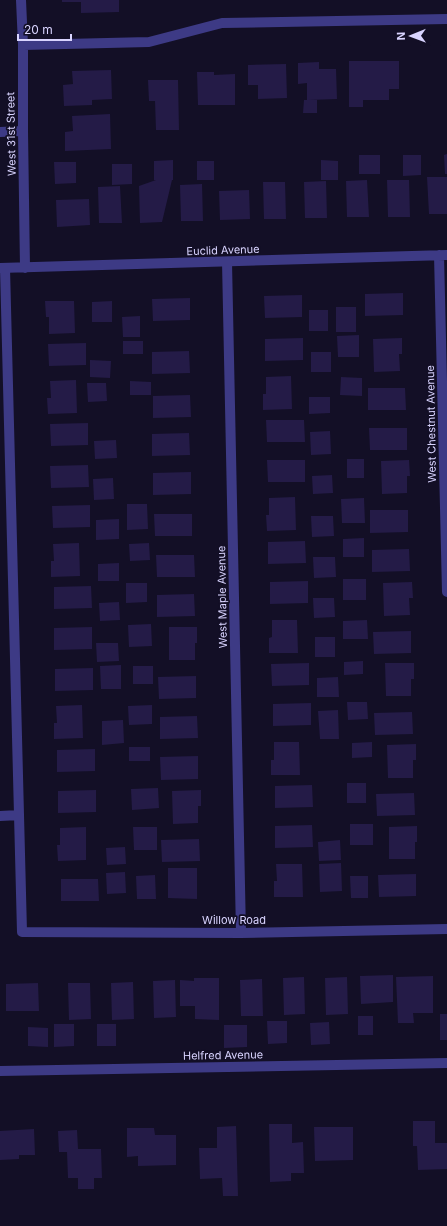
<svg xmlns="http://www.w3.org/2000/svg" width="447" height="1226" font-family="Inter,sans-serif">
  <rect width="100%" height="100%" fill="#130f26"/>
  <!-- building -->
  <path fill="#241b47" d="M 62,0 L 119,0 L 119,12 L 81,13 L 81,2 L 62,2 Z
    M 349,61 L 399,61 L 399,89 L 389,89 L 389,100 L 363,100 L 363,107 L 349,107 Z
    M 319,62 L 319,69 L 336,69 L 337,99 L 309,100 L 317,100 L 317,113 L 303,113 L 304,100 L 307,100 L 307,83 L 298,84 L 298,63 Z
    M 286,64 L 287,98 L 258,99 L 258,85 L 248,85 L 248,65 Z
    M 111,70 L 112,99 L 92,100 L 92,105 L 64,106 L 63,85 L 73,84 L 72,71 Z
    M 197,72 L 214,72 L 214,75 L 235,74 L 235,105 L 198,105 Z
    M 148,80 L 178,80 L 179,130 L 156,130 L 155,101 L 149,101 Z
    M 110,114 L 111,149 L 65,151 L 65,132 L 73,131 L 72,116 Z
    M 447,154 L 447,174 L 445,174 L 444,155 Z
    M 359,155 L 380,155 L 380,174 L 359,174 Z
    M 403,155 L 421,155 L 421,175 L 403,176 Z
    M 173,160 L 173,180 L 172,180 L 162,222 L 140,223 L 139,186 L 156,180 L 154,180 L 154,161 Z
    M 321,160 L 338,161 L 338,180 L 321,180 Z
    M 197,161 L 214,161 L 214,180 L 197,180 Z
    M 54,162 L 76,162 L 76,183 L 55,184 Z
    M 112,164 L 132,164 L 132,184 L 112,185 Z
    M 427,177 L 447,177 L 447,214 L 429,214 Z
    M 367,180 L 369,217 L 347,217 L 346,181 Z
    M 387,180 L 409,180 L 410,217 L 388,217 Z
    M 326,181 L 327,218 L 305,218 L 304,182 Z
    M 263,182 L 285,182 L 286,219 L 264,219 Z
    M 202,184 L 203,221 L 181,221 L 180,185 Z
    M 120,186 L 122,223 L 99,223 L 98,187 Z
    M 249,190 L 250,219 L 220,220 L 219,191 Z
    M 89,199 L 90,225 L 57,227 L 56,200 Z
    M 403,293 L 403,315 L 365,316 L 365,294 Z
    M 302,295 L 302,317 L 265,318 L 264,296 Z
    M 190,298 L 190,320 L 153,321 L 152,299 Z
    M 45,301 L 74,301 L 75,333 L 49,334 L 49,317 L 46,317 Z
    M 112,301 L 112,322 L 92,322 L 92,302 Z
    M 336,307 L 356,307 L 356,332 L 336,332 Z
    M 309,310 L 328,310 L 328,331 L 309,331 Z
    M 140,316 L 140,337 L 123,337 L 122,317 Z
    M 359,335 L 359,357 L 338,357 L 337,336 Z
    M 303,338 L 303,360 L 265,361 L 265,339 Z
    M 402,338 L 402,354 L 399,354 L 400,371 L 374,372 L 373,339 Z
    M 123,341 L 143,341 L 143,354 L 123,354 Z
    M 86,343 L 86,365 L 49,366 L 48,344 Z
    M 189,351 L 190,373 L 152,374 L 152,352 Z
    M 311,352 L 331,352 L 331,372 L 311,372 Z
    M 90,360 L 111,361 L 110,378 L 90,377 Z
    M 291,376 L 292,409 L 263,410 L 263,394 L 266,394 L 266,377 Z
    M 341,377 L 362,378 L 362,396 L 340,395 Z
    M 76,380 L 77,413 L 48,414 L 47,398 L 51,398 L 50,381 Z
    M 130,381 L 151,382 L 151,395 L 130,395 Z
    M 87,383 L 106,383 L 107,401 L 88,402 Z
    M 368,388 L 405,388 L 406,410 L 368,410 Z
    M 190,395 L 191,417 L 153,418 L 153,396 Z
    M 309,397 L 330,397 L 330,413 L 309,414 Z
    M 266,420 L 304,420 L 305,442 L 267,442 Z
    M 88,423 L 88,445 L 51,446 L 50,424 Z
    M 369,428 L 407,428 L 407,450 L 370,450 Z
    M 330,431 L 331,454 L 311,455 L 310,432 Z
    M 189,433 L 190,455 L 152,456 L 152,434 Z
    M 116,440 L 117,458 L 95,459 L 94,441 Z
    M 347,459 L 364,459 L 364,478 L 347,478 Z
    M 267,460 L 305,460 L 305,482 L 268,482 Z
    M 409,460 L 410,476 L 407,476 L 407,493 L 382,494 L 381,461 Z
    M 88,465 L 89,487 L 51,488 L 50,466 Z
    M 191,472 L 191,494 L 153,495 L 153,473 Z
    M 332,475 L 333,493 L 313,494 L 312,476 Z
    M 113,478 L 114,499 L 94,500 L 93,479 Z
    M 295,497 L 296,530 L 267,531 L 266,515 L 269,515 L 269,498 Z
    M 364,498 L 365,523 L 342,523 L 341,499 Z
    M 127,504 L 147,504 L 148,529 L 127,530 Z
    M 90,505 L 90,527 L 53,528 L 52,506 Z
    M 370,510 L 408,510 L 408,532 L 370,533 Z
    M 154,514 L 192,514 L 192,536 L 155,536 Z
    M 311,516 L 333,516 L 334,536 L 312,537 Z
    M 119,519 L 119,539 L 96,540 L 96,520 Z
    M 364,538 L 364,557 L 343,557 L 343,539 Z
    M 305,541 L 306,563 L 268,564 L 268,542 Z
    M 79,543 L 80,576 L 51,577 L 51,561 L 54,561 L 53,544 Z
    M 149,543 L 150,560 L 130,561 L 129,544 Z
    M 409,549 L 410,571 L 372,572 L 372,550 Z
    M 156,555 L 194,555 L 195,577 L 157,577 Z
    M 313,557 L 335,557 L 336,577 L 314,578 Z
    M 119,563 L 119,581 L 98,581 L 98,564 Z
    M 343,579 L 366,579 L 366,600 L 343,600 Z
    M 308,581 L 308,603 L 270,604 L 270,582 Z
    M 412,582 L 413,598 L 409,598 L 410,615 L 384,616 L 383,583 Z
    M 126,583 L 147,583 L 147,602 L 126,603 Z
    M 91,586 L 92,608 L 54,609 L 54,587 Z
    M 194,594 L 195,616 L 157,617 L 157,595 Z
    M 313,598 L 334,598 L 335,617 L 314,618 Z
    M 119,602 L 120,620 L 100,621 L 99,603 Z
    M 272,620 L 297,620 L 298,653 L 269,653 L 269,638 L 272,637 Z
    M 367,620 L 368,639 L 343,639 L 343,621 Z
    M 151,624 L 152,646 L 129,647 L 128,625 Z
    M 92,627 L 92,649 L 54,650 L 54,628 Z
    M 169,627 L 197,627 L 197,643 L 195,643 L 195,660 L 169,660 Z
    M 411,631 L 411,653 L 374,654 L 373,632 Z
    M 315,637 L 335,637 L 335,657 L 315,657 Z
    M 96,643 L 118,643 L 119,661 L 97,662 Z
    M 363,661 L 363,674 L 344,675 L 344,662 Z
    M 309,663 L 309,685 L 272,686 L 271,664 Z
    M 385,663 L 414,663 L 414,679 L 411,679 L 411,696 L 386,696 Z
    M 121,665 L 121,689 L 101,689 L 100,666 Z
    M 133,666 L 153,666 L 153,684 L 133,684 Z
    M 93,668 L 93,690 L 55,691 L 55,669 Z
    M 196,676 L 196,698 L 159,699 L 158,677 Z
    M 338,677 L 339,697 L 317,697 L 317,678 Z
    M 347,702 L 367,702 L 368,719 L 348,720 Z
    M 311,703 L 311,725 L 273,726 L 273,704 Z
    M 82,705 L 83,738 L 54,739 L 54,723 L 57,723 L 56,706 Z
    M 152,705 L 152,724 L 129,725 L 128,706 Z
    M 338,710 L 339,739 L 320,739 L 318,711 Z
    M 412,712 L 413,734 L 375,735 L 374,713 Z
    M 197,716 L 198,738 L 160,739 L 160,717 Z
    M 123,720 L 124,743 L 102,745 L 102,721 Z
    M 274,742 L 299,742 L 300,775 L 271,775 L 271,760 L 274,760 Z
    M 372,742 L 372,757 L 352,758 L 352,743 Z
    M 416,744 L 416,760 L 413,760 L 413,778 L 388,778 L 387,745 Z
    M 129,747 L 150,747 L 150,761 L 129,761 Z
    M 95,749 L 95,771 L 57,772 L 57,750 Z
    M 198,756 L 198,779 L 161,780 L 160,757 Z
    M 347,783 L 366,783 L 366,803 L 347,803 Z
    M 312,785 L 313,807 L 275,808 L 275,786 Z
    M 158,788 L 159,808 L 132,810 L 131,789 Z
    M 96,790 L 96,812 L 58,813 L 58,791 Z
    M 201,790 L 201,806 L 198,806 L 198,823 L 173,824 L 172,791 Z
    M 414,793 L 415,815 L 377,816 L 376,794 Z
    M 350,824 L 373,824 L 373,845 L 350,845 Z
    M 312,825 L 313,847 L 275,848 L 275,826 Z
    M 417,826 L 417,842 L 415,842 L 415,859 L 389,859 L 389,827 Z
    M 86,827 L 86,860 L 58,861 L 57,845 L 60,845 L 60,828 Z
    M 133,827 L 157,827 L 157,850 L 134,850 Z
    M 199,839 L 200,861 L 162,862 L 161,840 Z
    M 340,840 L 341,860 L 319,861 L 318,842 Z
    M 125,847 L 126,864 L 107,865 L 106,848 Z
    M 341,863 L 342,891 L 320,892 L 319,864 Z
    M 276,864 L 302,864 L 303,897 L 274,897 L 274,881 L 277,881 Z
    M 168,868 L 197,868 L 197,899 L 168,898 Z
    M 125,872 L 126,893 L 107,894 L 106,873 Z
    M 416,874 L 416,896 L 379,897 L 378,875 Z
    M 155,875 L 156,899 L 137,899 L 136,876 Z
    M 350,876 L 368,876 L 368,898 L 351,898 Z
    M 61,879 L 98,879 L 99,901 L 61,901 Z
    M 393,975 L 393,1002 L 361,1004 L 360,976 Z
    M 433,976 L 433,1013 L 413,1013 L 414,1023 L 398,1023 L 396,977 Z
    M 304,977 L 305,1014 L 284,1015 L 283,978 Z
    M 347,977 L 348,1014 L 326,1015 L 325,978 Z
    M 194,978 L 219,978 L 219,1020 L 195,1019 L 195,1006 L 180,1006 L 180,980 L 194,981 Z
    M 262,979 L 263,1016 L 241,1016 L 240,980 Z
    M 175,980 L 176,1017 L 154,1018 L 153,981 Z
    M 133,982 L 134,1019 L 112,1020 L 111,983 Z
    M 38,983 L 39,1011 L 6,1011 L 6,984 Z
    M 68,983 L 90,983 L 91,1019 L 69,1020 Z
    M 440,1014 L 447,1014 L 447,1040 L 440,1040 Z
    M 358,1016 L 373,1016 L 373,1035 L 358,1035 Z
    M 267,1021 L 287,1021 L 287,1043 L 268,1044 Z
    M 329,1022 L 330,1044 L 311,1045 L 310,1023 Z
    M 54,1024 L 74,1024 L 74,1046 L 54,1047 Z
    M 97,1024 L 116,1024 L 116,1046 L 97,1046 Z
    M 224,1025 L 247,1025 L 247,1047 L 224,1048 Z
    M 28,1027 L 48,1028 L 48,1047 L 28,1046 Z
    M 413,1121 L 435,1121 L 435,1143 L 447,1143 L 447,1169 L 418,1170 L 417,1146 L 413,1146 Z
    M 269,1124 L 292,1124 L 292,1143 L 303,1142 L 304,1173 L 291,1173 L 291,1181 L 270,1182 Z
    M 236,1126 L 238,1196 L 223,1196 L 222,1178 L 200,1179 L 199,1148 L 217,1148 L 217,1127 Z
    M 314,1127 L 353,1127 L 353,1160 L 315,1161 Z
    M 127,1128 L 154,1128 L 155,1135 L 176,1135 L 176,1165 L 138,1166 L 138,1156 L 127,1157 Z
    M 34,1129 L 35,1155 L 19,1155 L 19,1159 L 0,1160 L 0,1131 Z
    M 77,1130 L 78,1149 L 101,1149 L 102,1178 L 94,1178 L 94,1189 L 78,1189 L 78,1178 L 68,1178 L 67,1152 L 59,1152 L 58,1131 Z"/>
  <g fill="none" stroke-linecap="round" stroke-linejoin="round">
    <!-- minor -->
    <path stroke="#3d3a85" stroke-width="10" d="M 21,0 L 23,45 L 23,131 L 25,268
      M 23,45 L 149,42 L 222,23 L 447,19
      M 0,132 L 23,131
      M 439,255 L 447,592
      M 227,262 L 241,933
      M 0,268 L 447,255
      M 5,268 L 22,932 L 241,933 L 447,929
      M 0,816 L 19,815
      M 0,1071 L 447,1063"/>
  </g>
  <g text-anchor="middle" stroke-width="3.5" stroke-linejoin="round" paint-order="stroke">
    <!-- street labels -->
    <g font-size="11" fill="#d9d4ff" stroke="#130f26">
      <text transform="translate(11 134) rotate(-91)" y="4">West 31st Street</text>
      <text transform="translate(223 250) rotate(-2)" y="4">Euclid Avenue</text>
      <text transform="translate(431 424) rotate(-91)" y="4">West Chestnut Avenue</text>
      <text transform="translate(222 597) rotate(-91)" y="4">West Maple Avenue</text>
      <text x="234" y="924">Willow Road</text>
      <text transform="translate(223 1055) rotate(-1)" y="4">Helfred Avenue</text>
    </g>
  </g>
  <!-- north arrow -->
  <g transform="translate(411 36) rotate(269)" stroke="#130f26" stroke-width="3" paint-order="stroke">
  <path d="M0-3L7 15L0 10L-7 15Z" fill="#d9d4ff"/>
  <text y="-6" font-size="11" font-weight="bold" text-anchor="middle" fill="#d9d4ff">N</text>
  </g>
  <!-- scale -->
  <path d="M18 34v6h53v-6" fill="none" stroke="#d9d4ff" stroke-width="2"/>
  <text x="24" y="34" font-size="12" fill="#d9d4ff" stroke="#130f26" stroke-width="3" paint-order="stroke">20 m</text>
</svg>
